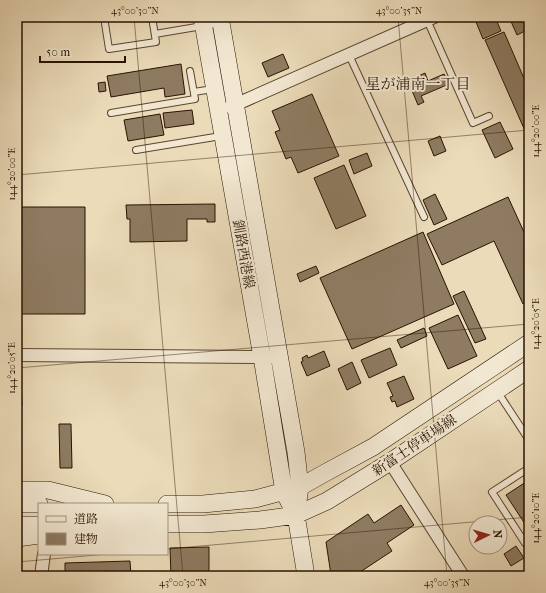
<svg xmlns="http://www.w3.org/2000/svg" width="546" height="593" font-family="'IM FELL French Canon','Noto Serif JP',serif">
  <rect width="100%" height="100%" fill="#ebdbb9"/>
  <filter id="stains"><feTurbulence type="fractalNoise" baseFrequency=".005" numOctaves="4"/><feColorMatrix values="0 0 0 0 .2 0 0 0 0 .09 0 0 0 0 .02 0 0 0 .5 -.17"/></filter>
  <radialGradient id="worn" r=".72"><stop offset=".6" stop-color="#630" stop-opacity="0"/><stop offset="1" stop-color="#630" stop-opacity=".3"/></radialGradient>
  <!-- building -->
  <path fill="#8e7b61" stroke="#291302" d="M 474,17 L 495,17 L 501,31 L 483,39 Z
    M 509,17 L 529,17 L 529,29 L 517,35 Z
    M 504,32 L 529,90 L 529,140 L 485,40 Z
    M 283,54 L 289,68 L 268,77 L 262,63 Z
    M 181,64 L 185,94 L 165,97 L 164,88 L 111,97 L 107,76 Z
    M 425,73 L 428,81 L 444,74 L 449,84 L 421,96 L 424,102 L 418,105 L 408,81 Z
    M 105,82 L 106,91 L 99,92 L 98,83 Z
    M 312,94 L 339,156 L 298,173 L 291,157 L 286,159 L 275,132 L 280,130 L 272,111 Z
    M 192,110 L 194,124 L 165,128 L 163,113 Z
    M 160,114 L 164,135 L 128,141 L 124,120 Z
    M 500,122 L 513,149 L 495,158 L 482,130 Z
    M 440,136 L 446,151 L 434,156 L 428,141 Z
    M 367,153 L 372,166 L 354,174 L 349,160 Z
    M 344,165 L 366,216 L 336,229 L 314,178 Z
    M 435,194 L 447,219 L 434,225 L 423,200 Z
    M 508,197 L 529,243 L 529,301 L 523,304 L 494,241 L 442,265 L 427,234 Z
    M 215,204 L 215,222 L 207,222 L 207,219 L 187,219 L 187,241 L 130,242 L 130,219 L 127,219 L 126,205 Z
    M 17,207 L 85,207 L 85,314 L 17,314 Z
    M 423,232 L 454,304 L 352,349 L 320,278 Z
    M 316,266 L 319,273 L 300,282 L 297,274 Z
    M 464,291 L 486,339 L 475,343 L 453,296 Z
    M 458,315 L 477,356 L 448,369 L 429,328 Z
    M 424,328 L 427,336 L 401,348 L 397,340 Z
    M 390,348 L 397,365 L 369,378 L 361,360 Z
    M 324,351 L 330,366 L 307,376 L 301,362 L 303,361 L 302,358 L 307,355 L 308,358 Z
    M 352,362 L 361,383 L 347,390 L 338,369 Z
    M 404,376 L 414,399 L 397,407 L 395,401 L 392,402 L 390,397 L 393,396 L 387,383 Z
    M 17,381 L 21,381 L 22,406 L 18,406 L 18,443 L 17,443 Z
    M 59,424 L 71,424 L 72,468 L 60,468 Z
    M 529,480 L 529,526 L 527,527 L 506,495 Z
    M 401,505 L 414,525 L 387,543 L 392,551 L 354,576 L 335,576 L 334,573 L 331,575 L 326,542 L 368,514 L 374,523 Z
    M 516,546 L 524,558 L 511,566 L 504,554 Z
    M 209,547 L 209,576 L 171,576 L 170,548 Z
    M 130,561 L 131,576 L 65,576 L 65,563 Z
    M 216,574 L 235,574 L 235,576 L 216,576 Z"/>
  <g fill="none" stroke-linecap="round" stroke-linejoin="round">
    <defs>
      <path id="lane" d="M 104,17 L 109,49 L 156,42 L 152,17
        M 427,20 L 473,123 L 489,116
        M 155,34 L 220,23
        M 349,55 L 424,217
        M 194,92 L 213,89
        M 111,113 L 195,99 L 190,71
        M 136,150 L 221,136
        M 497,391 L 529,440
        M 529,468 L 492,492 L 525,543 L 529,541"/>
      <path id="street" d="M 230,107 L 434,17
        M 17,355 L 270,357
        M 390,462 L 463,576
        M 41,576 L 44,554"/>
      <path id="secondary" d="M 202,17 L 262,357 L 284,492 L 296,515
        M 220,17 L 296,452 L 300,487 L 296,515 L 306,576
        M 17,490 L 48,490 L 105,504
        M 17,504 L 39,504
        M 167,504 L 203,504 L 255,499 L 300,487 L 323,474 L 373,447 L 529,343
        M 167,524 L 204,524 L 260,520 L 296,515 L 327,501 L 390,462 L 529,369
        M 17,525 L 39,525
        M 17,538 L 39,535"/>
    </defs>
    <!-- lane casing -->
    <use href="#lane" stroke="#5a4530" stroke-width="8"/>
    <!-- street casing -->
    <use href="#street" stroke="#5a4530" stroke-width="14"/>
    <!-- secondary casing -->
    <use href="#secondary" stroke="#291302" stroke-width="18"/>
    <!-- lane -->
    <use href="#lane" stroke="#f2e8d2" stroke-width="6"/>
    <!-- street -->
    <use href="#street" stroke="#f2e8d2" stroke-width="12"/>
    <!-- secondary -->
    <use href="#secondary" stroke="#f2e8d2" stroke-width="17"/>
  </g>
  <!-- ticks -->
  <path fill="none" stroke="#291302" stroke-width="1" stroke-opacity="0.45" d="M 134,17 L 183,576M 398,17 L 447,576M 17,175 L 529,130M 17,368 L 529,324M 167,549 L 529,517M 17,562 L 108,554"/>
  <g text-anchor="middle" stroke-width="4" stroke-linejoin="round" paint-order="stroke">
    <!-- street labels -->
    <g font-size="14" fill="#291302" stroke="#f2e8d2">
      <text transform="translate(244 254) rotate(80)" y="5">釧路西港線</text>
      <text transform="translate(414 445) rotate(-34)" y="5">新富士停車場線</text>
    </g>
    <!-- neighbourhood labels -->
    <g font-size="15" fill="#291302" stroke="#f2e8d2">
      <text x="418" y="89">星が浦南一丁目</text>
    </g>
  </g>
  <!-- margin -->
  <rect width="546" height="593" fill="none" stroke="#ebdbb9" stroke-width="44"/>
  <!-- legend -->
  <rect x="38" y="503" width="130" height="52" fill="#f2e8d2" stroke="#a2937f"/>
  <rect x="46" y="516" width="20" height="6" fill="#f2e8d2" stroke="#a2937f"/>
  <text x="74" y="523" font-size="12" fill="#291302">道路</text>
  <rect x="46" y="533" width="20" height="12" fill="#8e7b61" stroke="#a2937f"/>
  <text x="74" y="543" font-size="12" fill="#291302">建物</text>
  <!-- north arrow -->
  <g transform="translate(488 535) rotate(85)"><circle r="19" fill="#f2e8d2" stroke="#a2937f"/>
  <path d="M0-3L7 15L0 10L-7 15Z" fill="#8f2418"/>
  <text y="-6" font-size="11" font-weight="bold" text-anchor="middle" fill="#291302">N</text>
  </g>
  <!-- scale -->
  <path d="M40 56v6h85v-6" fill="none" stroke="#291302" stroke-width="2"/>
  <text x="46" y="56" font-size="12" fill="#291302" stroke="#f2e8d2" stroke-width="3" paint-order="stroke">50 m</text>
  <rect x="22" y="22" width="502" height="549" fill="none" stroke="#291302" stroke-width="1.5"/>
  <g font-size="10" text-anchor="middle" fill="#291302">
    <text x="135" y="14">43°00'30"N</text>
    <text x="399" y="14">43°00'35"N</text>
    <text transform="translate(535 131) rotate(-90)" y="4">144°20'00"E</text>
    <text transform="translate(11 174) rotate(-90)" y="4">144°20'00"E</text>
    <text transform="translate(535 324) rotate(-90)" y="4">144°20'05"E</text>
    <text transform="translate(11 368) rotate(-90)" y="4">144°20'05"E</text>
    <text transform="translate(535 518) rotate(-90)" y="4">144°20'10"E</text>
    <text x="183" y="586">43°00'30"N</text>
    <text x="447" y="586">43°00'35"N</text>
  </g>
  <rect width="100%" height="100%" filter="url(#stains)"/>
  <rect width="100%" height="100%" fill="url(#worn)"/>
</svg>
